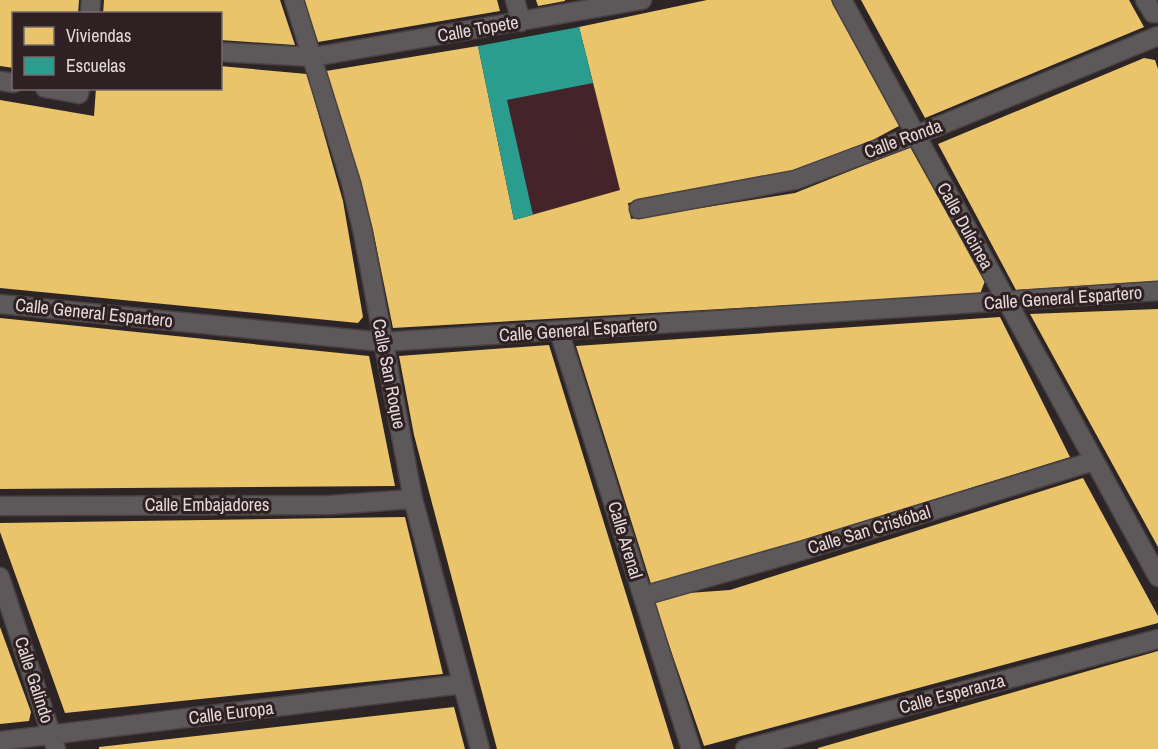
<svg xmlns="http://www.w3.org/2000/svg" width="1158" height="749" font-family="'Archivo Narrow',sans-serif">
  <rect width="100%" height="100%" fill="#2c2425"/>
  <!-- green -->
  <path fill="#44232a" d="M 593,83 L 620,190 L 533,215 L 507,100 Z"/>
  <!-- homes -->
  <path fill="#e9c46a" d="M 0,0 L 79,0 L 78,14 L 14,14 L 14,68 L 0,66 Z
    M 104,0 L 280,0 L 295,45 L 220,40 L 220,14 L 103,14 Z
    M 304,0 L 497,0 L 500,11 L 318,42 Z
    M 536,0 L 565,0 L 565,1 L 538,6 Z
    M 707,0 L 831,0 L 899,126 L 856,149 L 791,172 L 628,203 L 631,219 L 795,193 L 910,147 L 985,281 L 980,294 L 393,328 L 372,226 L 326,71 L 478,46 L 514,220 L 620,190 L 579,27 Z
    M 861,0 L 1129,0 L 1144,27 L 925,118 Z
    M 1144,58 L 1155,60 L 1158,69 L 1158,281 L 1016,290 L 938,144 Z
    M 220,66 L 307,74 L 343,201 L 363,317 L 358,323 L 0,288 L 0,100 L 94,116 L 96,88 L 220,88 Z
    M 1158,309 L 1158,547 L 1030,314 Z
    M 1000,317 L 1070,457 L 652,587 L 576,346 Z
    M 0,318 L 369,356 L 395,486 L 0,489 Z
    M 549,345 L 674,749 L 497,749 L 414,435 L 399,356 Z
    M 1083,478 L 1158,616 L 1158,623 L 704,746 L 654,602 L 688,593 L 730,590 Z
    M 405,517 L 443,674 L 65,713 L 0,532 L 0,523 Z
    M 0,627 L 31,712 L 29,721 L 0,724 Z
    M 1158,651 L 1158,749 L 818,749 L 818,748 Z
    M 454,707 L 465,749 L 99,749 L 99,747 Z"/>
  <!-- schools -->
  <path fill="#2a9d8f" d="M 579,27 L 593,83 L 507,100 L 533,215 L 514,220 L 478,46 Z"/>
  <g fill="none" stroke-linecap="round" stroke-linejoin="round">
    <defs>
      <path id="minor" d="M 294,0 L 351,183 L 363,233 L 413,499 L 480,749
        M 515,0 L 521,22
        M 842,0 L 1158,577
        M 1145,0 L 1153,13 L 1158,13
        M 90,14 L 91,0
        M 220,52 L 313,57 L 642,0
        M 0,81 L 14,83
        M 45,88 L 79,94 L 80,88
        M 639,209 L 795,180 L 934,128 L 1158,36
        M 0,304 L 383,342 L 1158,291
        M 559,331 L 691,749
        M 0,506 L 330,505 L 413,499
        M 0,577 L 56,749
        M 643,596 L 804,550 L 1094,461
        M 0,741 L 462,684
        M 745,749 L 1158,639"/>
    </defs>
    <!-- minor casing -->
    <use href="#minor" stroke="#494143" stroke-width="21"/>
    <!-- minor -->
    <use href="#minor" stroke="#5d5859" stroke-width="18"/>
  </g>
  <g text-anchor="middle" stroke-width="6" stroke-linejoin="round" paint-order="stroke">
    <!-- street labels -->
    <g font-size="18" fill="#e3d8da" stroke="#2f2023">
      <text transform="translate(478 29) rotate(-10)" y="6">Calle Topete</text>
      <text transform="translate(903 139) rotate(-20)" y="6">Calle Ronda</text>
      <text transform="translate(965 226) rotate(61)" y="6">Calle Dulcinea</text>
      <text transform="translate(1063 298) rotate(-4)" y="6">Calle General Espartero</text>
      <text transform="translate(94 313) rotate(6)" y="6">Calle General Espartero</text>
      <text transform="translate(578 330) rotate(-4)" y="6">Calle General Espartero</text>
      <text transform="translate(389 374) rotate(79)" y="6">Calle San Roque</text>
      <text x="207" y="511">Calle Embajadores</text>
      <text transform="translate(869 530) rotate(-17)" y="6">Calle San Cristóbal</text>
      <text transform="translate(625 540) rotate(73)" y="6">Calle Arenal</text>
      <text transform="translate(34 680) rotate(72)" y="6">Calle Galindo</text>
      <text transform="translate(952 694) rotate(-15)" y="6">Calle Esperanza</text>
      <text transform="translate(231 713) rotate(-7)" y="6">Calle Europa</text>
    </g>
  </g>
  <!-- legend -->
  <rect x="12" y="12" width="210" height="78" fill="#2f2023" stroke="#776a6c" stroke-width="1.5"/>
  <rect x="24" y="27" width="30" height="18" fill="#e9c46a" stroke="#776a6c" stroke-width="1.5"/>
  <text x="66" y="42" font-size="18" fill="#e3d8da">Viviendas</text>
  <rect x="24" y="57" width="30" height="18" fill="#2a9d8f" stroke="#776a6c" stroke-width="1.5"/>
  <text x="66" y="72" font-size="18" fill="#e3d8da">Escuelas</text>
</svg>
